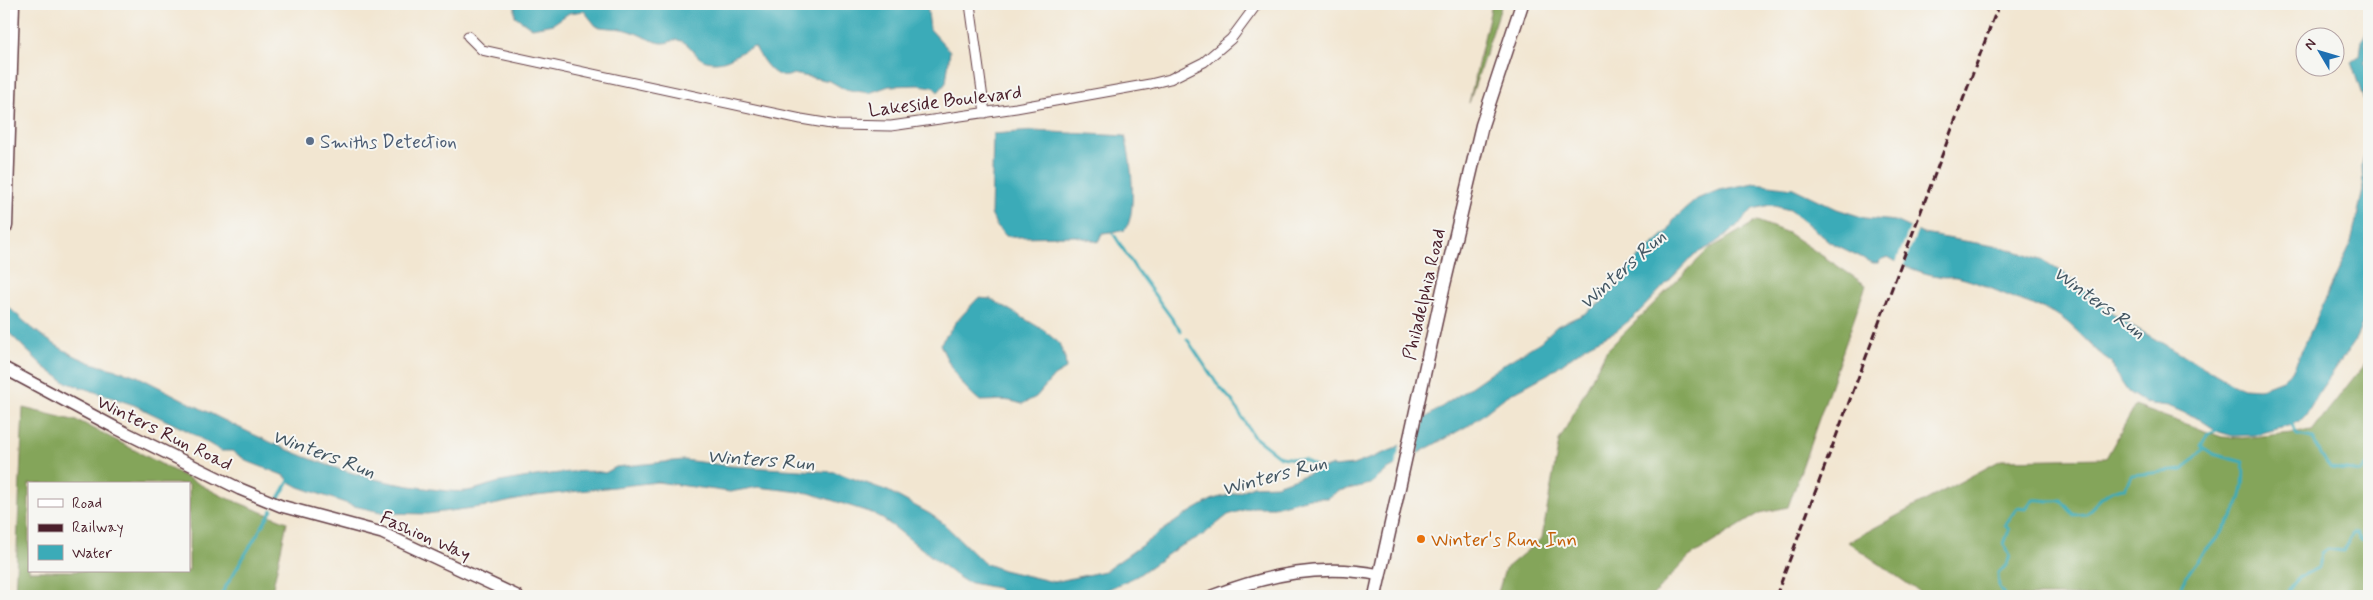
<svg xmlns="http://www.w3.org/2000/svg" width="2373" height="600" font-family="Mynerve,sans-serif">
  <rect width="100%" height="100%" fill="#f6f6f2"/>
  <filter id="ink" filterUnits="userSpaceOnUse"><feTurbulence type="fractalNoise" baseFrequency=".02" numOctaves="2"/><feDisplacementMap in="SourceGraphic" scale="10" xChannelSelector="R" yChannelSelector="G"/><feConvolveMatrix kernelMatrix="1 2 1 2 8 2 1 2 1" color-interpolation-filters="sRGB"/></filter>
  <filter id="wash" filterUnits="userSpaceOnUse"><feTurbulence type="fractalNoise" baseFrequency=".0096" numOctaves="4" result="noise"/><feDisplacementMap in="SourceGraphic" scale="20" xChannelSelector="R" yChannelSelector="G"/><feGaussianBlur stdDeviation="1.12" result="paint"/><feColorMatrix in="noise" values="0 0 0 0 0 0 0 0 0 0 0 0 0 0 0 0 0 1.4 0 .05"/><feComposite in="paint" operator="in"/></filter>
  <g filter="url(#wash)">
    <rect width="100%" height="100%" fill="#f2e6d1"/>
    <!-- forest -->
    <path fill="#84a55a" stroke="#676242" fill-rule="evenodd" d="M 1492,4 L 1502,4 L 1469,103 Z
      M 1757,221 L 1788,233 L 1866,285 L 1788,507 L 1760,513 L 1689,557 L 1652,596 L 1497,596 L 1505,569 L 1542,538 L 1559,441 L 1606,351 L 1709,249 Z
      M 2369,358 L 2369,596 L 1925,596 L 1848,542 L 2001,460 L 2106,458 L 2135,406 L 2222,437 L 2242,438 L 2312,431 Z
      M 23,408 L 81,422 L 222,496 L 287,522 L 271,596 L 15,596 ZM 29,484 L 189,484 L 189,571 L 29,571 Z"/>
    <!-- water -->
    <path fill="#3babb8" stroke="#426572" d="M 515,4 L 927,4 L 930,29 L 950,51 L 946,83 L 938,92 L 933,87 L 919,85 L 889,86 L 869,93 L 844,89 L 830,81 L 793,74 C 776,84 762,60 755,47 C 745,47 731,62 716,62 C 694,63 695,46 681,41 C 674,38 670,43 663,43 C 653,43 640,34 630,31 C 619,27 607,29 596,26 L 584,11 L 569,13 L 553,24 L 532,28 L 515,16 Z
      M 2369,27 L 2365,46 L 2369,43 L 2369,47 L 2367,49 L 2367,57 L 2364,63 L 2369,63 L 2369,311 L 2354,342 L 2317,395 L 2306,415 L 2301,420 L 2289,426 L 2254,435 L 2233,436 L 2219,432 L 2199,419 L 2168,406 L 2145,403 L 2128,392 L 2115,373 L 2112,362 C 2090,349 2077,326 2054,313 C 2044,308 2032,305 2022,301 C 2000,293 1979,282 1957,277 C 1950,276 1944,278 1938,276 C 1920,273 1903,266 1888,257 L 1882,259 L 1878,263 L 1873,263 L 1830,242 L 1790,210 L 1770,205 L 1753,209 L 1734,229 L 1711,246 L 1695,254 L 1635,316 L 1616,331 L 1589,344 L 1548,374 L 1505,397 L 1471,424 L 1386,471 L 1371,484 L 1338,491 L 1328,498 L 1309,498 L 1274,507 L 1253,507 L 1228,515 L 1203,535 L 1177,548 L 1137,576 L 1102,592 L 1071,596 L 1027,596 L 1014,591 L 1004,595 L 997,588 L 966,582 L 955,575 L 894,527 L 875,514 L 809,493 L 758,487 L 730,492 L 657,482 L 536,496 L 488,506 L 427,514 L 385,513 L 354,506 L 299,487 L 290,482 L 285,476 L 249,462 L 232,451 L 221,451 L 188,431 L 134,405 L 65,382 L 44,367 L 4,328 L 4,302 C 28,327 56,349 89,362 C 104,368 122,370 137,376 C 225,420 312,471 410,486 C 428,488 450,493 467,491 C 477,490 487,485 496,483 C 518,478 587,467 605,473 L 616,467 L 684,460 L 731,466 L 835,472 L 888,491 L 930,514 L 943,523 L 984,563 L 1003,570 L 1054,582 L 1105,571 L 1182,517 L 1213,499 L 1237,493 L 1253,486 L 1276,485 L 1333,465 L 1334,467 L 1353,465 L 1394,449 L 1406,441 L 1424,419 L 1504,364 L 1540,342 L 1557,326 L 1584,314 L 1603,301 L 1626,275 L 1631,264 L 1669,230 L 1674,219 L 1697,199 L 1719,190 L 1754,183 L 1793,188 L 1837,209 L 1865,218 L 1895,221 L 1923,234 L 2006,248 L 2044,261 L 2064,273 L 2111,312 L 2129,324 L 2233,384 L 2243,388 L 2259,389 L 2282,380 L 2292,371 L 2298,359 L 2351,243 L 2363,190 L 2362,164 L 2366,150 L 2369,116 L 2351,62 L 2360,55 L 2362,40 Z
      M 1033,131 L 1125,136 C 1131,156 1138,214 1125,230 L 1103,233 L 1098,242 L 1076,236 L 1015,237 L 1006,236 L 997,227 L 991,214 L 993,134 Z
      M 978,298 L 991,299 L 1042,329 L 1059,343 L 1065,358 L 1066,369 L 1054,376 L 1036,397 L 1022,404 C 1004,398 999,401 980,401 C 958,382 952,371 940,344 L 956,322 Z"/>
    <!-- pier -->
    <path fill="#f2e6d1" d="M 1910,227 L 1918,230 L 1903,267 L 1895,265 Z
      M 1425,416 L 1416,458 L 1394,470 L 1401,441 Z"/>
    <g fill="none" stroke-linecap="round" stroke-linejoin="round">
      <!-- stream -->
      <path stroke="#3babb8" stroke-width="3" d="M 1113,233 L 1135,268 L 1181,331
        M 1187,339 L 1217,384 L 1233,402 L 1253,436 L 1280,457 L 1304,460 L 1318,467 L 1321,473
        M 2290,421 L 2297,435 L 2313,438 L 2321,456 L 2331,468 L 2361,472 L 2369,463
        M 279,498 L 290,479
        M 220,596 L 272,510
        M 2005,596 L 1999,587 L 1998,574 L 2007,564 L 2010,556 L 2004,544 L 2009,530 L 2005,525 L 2017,508 L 2026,509 L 2033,500 C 2045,499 2048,503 2061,500 L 2074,515 L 2086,514 C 2097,502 2108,488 2125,488 L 2132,475 L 2183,470 L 2204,448
        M 2177,596 C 2195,544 2251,529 2243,462 L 2213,454 L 2201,446 L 2207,434 L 2219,429
        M 2287,596 C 2290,578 2306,575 2319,567 L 2322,553 L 2328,549 L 2343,551 L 2353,533 L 2357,534 L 2361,540 L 2369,541"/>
    </g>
  </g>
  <g filter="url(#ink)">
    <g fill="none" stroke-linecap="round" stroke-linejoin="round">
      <defs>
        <path id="minor" d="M 970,4 L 985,113
          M 468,36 L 482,50 L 801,119 L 837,125 L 891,126 L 1016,108 L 1150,84 L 1170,79 L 1204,62 L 1231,39 L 1257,4"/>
        <path id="tertiary" d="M 4,368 L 116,428 L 240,489 L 281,506 L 382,533 L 517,596
          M 1212,596 C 1266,575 1322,563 1380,575"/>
        <path id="secondary" d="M 1375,596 L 1443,289 L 1482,125 L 1522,4"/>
        <path id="motorway" d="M 4,226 L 11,4"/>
      </defs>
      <!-- minor casing -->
      <use href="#minor" stroke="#633d44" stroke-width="11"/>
      <!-- tertiary casing -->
      <use href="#tertiary" stroke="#633d44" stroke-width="14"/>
      <!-- secondary casing -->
      <use href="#secondary" stroke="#633d44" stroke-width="15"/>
      <!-- motorway casing -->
      <use href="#motorway" stroke="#633d44" stroke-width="19"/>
      <!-- minor -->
      <use href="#minor" stroke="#fff" stroke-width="9"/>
      <!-- tertiary -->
      <use href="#tertiary" stroke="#fff" stroke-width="11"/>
      <!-- secondary -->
      <use href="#secondary" stroke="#fff" stroke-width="12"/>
      <!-- motorway -->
      <use href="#motorway" stroke="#fff" stroke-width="16"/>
      <!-- rail -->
      <path stroke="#4a1f2b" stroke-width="3" stroke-dasharray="8 4" stroke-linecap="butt" d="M 1776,596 L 1999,4"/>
    </g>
  </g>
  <!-- markers -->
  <circle fill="#5c6f8a" stroke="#f6f6f2" stroke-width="2" cx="310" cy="141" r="5"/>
  <circle fill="#e8710a" stroke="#f6f6f2" stroke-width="2" cx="1421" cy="539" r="5"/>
  <g text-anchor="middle" stroke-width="4" stroke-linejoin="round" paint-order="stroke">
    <!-- street labels -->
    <g font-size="19" fill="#4a1f2b" stroke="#f6f6f2">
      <text transform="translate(945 100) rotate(-7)" y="7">Lakeside Boulevard</text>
      <text transform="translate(1423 294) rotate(-77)" y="7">Philadelphia Road</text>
      <text transform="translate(165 432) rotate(26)" y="7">Winters Run Road</text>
      <text transform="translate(426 535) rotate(24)" y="7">Fashion Way</text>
    </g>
    <!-- service labels -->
    <g font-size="19" fill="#4e5e75" stroke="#f6f6f2" text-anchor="start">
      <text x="320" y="148">Smiths Detection</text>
    </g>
    <!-- food labels -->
    <g font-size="19" fill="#c56008" stroke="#f6f6f2" text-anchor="start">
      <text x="1431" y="546">Winter's Run Inn</text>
    </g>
    <!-- water labels -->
    <g font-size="20" font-style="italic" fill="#445763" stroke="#f6f6f2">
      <text transform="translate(1622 269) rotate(-42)" y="7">Winters Run</text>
      <text transform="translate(2100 302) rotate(36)" y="7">Winters Run</text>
      <text transform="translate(324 453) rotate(20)" y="7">Winters Run</text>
      <text transform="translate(761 459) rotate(4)" y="7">Winters Run</text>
      <text transform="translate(1274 475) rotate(-15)" y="7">Winters Run</text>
    </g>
  </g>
  <!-- margin -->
  <rect width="2373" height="600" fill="none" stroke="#f6f6f2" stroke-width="20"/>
  <!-- legend -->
  <rect x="28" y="482" width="162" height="90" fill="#f6f6f2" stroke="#b1a0a2"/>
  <rect x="38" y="499" width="25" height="8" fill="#ffffff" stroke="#b1a0a2"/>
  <text x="72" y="508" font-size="15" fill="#4a1f2b">Road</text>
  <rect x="38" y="524" width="25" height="8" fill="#4a1f2b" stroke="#b1a0a2"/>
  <text x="72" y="532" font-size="15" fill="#4a1f2b">Railway</text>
  <rect x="38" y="545" width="25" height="15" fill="#3babb8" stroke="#b1a0a2"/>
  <text x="72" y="558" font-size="15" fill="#4a1f2b">Water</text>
  <!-- north arrow -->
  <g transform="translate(2320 52) rotate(308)"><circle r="24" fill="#f6f6f2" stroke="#b1a0a2"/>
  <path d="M0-4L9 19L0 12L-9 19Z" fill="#1f6fb2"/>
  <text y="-8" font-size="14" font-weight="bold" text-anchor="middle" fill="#4a1f2b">N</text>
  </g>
</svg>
